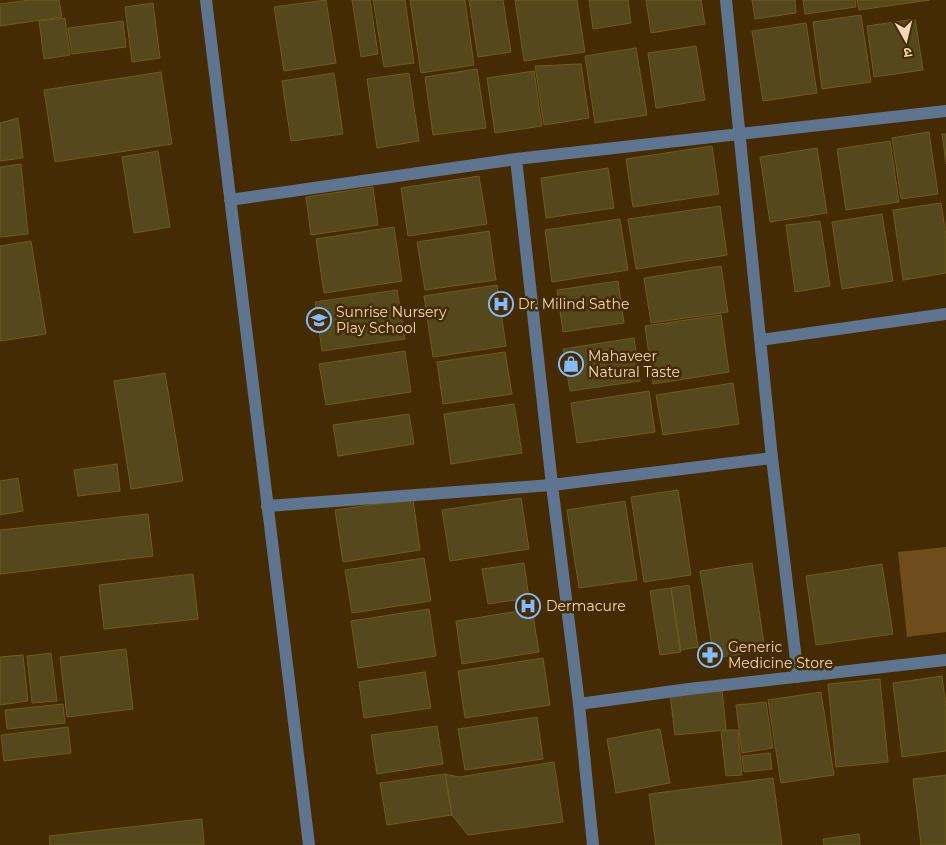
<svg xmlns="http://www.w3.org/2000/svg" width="946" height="845" font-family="Montserrat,'Noto Sans Devanagari',sans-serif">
  <rect width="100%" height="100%" fill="#452b04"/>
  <!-- green -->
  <path fill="#6f4c1b" d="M 946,547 L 946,632 L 907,637 L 898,552 Z"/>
  <!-- building -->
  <path fill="#56481d" stroke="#6e5b1a" d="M 29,0 L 59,0 L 62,17 L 0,26 L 0,4 Z
    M 326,0 L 336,63 L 284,71 L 274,7 Z
    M 352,0 L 370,0 L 378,54 L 361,57 Z
    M 373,0 L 405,0 L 414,63 L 384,67 Z
    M 410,0 L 465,0 L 474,65 L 421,73 Z
    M 469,0 L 503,0 L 511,52 L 478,57 Z
    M 515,0 L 577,0 L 585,52 L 524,61 Z
    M 589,0 L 628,0 L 631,23 L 593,29 Z
    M 646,0 L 701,0 L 705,24 L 651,33 Z
    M 752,0 L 795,0 L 796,13 L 755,19 Z
    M 803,0 L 855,0 L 856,7 L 805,14 Z
    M 857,0 L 930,0 L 859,10 Z
    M 153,3 L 160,58 L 132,62 L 125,7 Z
    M 861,15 L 871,82 L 822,89 L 813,22 Z
    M 65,18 L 70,55 L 44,59 L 39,21 Z
    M 915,19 L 923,70 L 874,77 L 867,26 Z
    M 123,21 L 126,47 L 72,54 L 68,28 Z
    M 806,23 L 817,93 L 763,101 L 752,31 Z
    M 696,46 L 705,100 L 656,108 L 648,53 Z
    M 636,48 L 647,115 L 595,123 L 585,56 Z
    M 581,64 L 589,118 L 544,125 L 535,66 Z
    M 477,69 L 486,128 L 433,135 L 425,77 Z
    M 534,71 L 542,126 L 495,133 L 487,78 Z
    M 161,72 L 172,144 L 55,162 L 44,90 Z
    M 334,73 L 343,134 L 291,141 L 282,81 Z
    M 409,73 L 419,141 L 377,148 L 367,79 Z
    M 18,118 L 23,158 L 0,161 L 0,123 Z
    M 929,132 L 938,194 L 901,199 L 892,138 Z
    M 942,134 L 946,134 L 946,164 Z
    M 890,141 L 899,202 L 846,210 L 837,149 Z
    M 712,146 L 719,194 L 633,207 L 626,159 Z
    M 817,148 L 827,213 L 770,222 L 760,157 Z
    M 158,151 L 170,227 L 134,233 L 122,157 Z
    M 21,164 L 28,234 L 0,237 L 0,167 Z
    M 608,168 L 614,208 L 546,218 L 541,178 Z
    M 479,176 L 487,224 L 408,236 L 401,188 Z
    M 373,187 L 378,225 L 311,235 L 306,197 Z
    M 941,203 L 946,235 L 946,273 L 903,280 L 893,210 Z
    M 720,206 L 727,255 L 636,269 L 628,219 Z
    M 882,214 L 893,281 L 842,289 L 832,222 Z
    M 620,219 L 628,270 L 552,282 L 545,230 Z
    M 820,221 L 830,286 L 795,292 L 786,225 Z
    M 394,227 L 402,281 L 324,293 L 316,239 Z
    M 489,231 L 496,280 L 425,290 L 417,242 Z
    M 31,241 L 46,334 L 0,341 L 0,246 Z
    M 721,266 L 728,312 L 651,323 L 644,278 Z
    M 618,281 L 624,323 L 563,332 L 557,290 Z
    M 497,285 L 506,346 L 433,357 L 424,296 Z
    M 397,290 L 405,339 L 322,351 L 315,302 Z
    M 721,315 L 729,372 L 653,384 L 645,326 Z
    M 634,338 L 640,381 L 570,391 L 563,349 Z
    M 405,351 L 411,392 L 326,405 L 319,364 Z
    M 505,352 L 512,394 L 443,404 L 437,362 Z
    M 165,373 L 183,481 L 131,489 L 114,381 Z
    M 733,383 L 739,424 L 663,435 L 656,395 Z
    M 649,391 L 655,432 L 577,443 L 571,403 Z
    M 514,404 L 522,453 L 451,464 L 444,414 Z
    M 409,414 L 414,444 L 338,456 L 333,425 Z
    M 117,464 L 120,491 L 78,496 L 74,470 Z
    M 18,478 L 23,511 L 0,515 L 0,481 Z
    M 678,490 L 691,575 L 644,582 L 631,497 Z
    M 521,498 L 529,549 L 450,561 L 442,510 Z
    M 413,499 L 420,550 L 343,562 L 335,510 Z
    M 625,501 L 637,580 L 579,588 L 567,510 Z
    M 148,514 L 153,556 L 0,574 L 0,530 Z
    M 424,558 L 431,601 L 352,613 L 345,570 Z
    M 524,563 L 529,598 L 488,604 L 482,569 Z
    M 752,563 L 765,651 L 714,658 L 700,571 Z
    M 882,564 L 893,634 L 816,645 L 806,576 Z
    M 193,574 L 198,619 L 104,629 L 99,585 Z
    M 689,585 L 698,647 L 680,650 L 671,588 Z
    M 671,588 L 681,652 L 660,655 L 650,591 Z
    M 429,609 L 436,656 L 358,668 L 351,621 Z
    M 532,609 L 539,652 L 462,664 L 456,621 Z
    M 126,649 L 133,709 L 67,717 L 60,657 Z
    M 51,653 L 57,701 L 32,703 L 27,656 Z
    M 23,655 L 28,701 L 0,705 L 0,657 Z
    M 543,658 L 550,705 L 465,718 L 458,671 Z
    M 425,672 L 431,708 L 364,718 L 359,682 Z
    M 942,676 L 946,707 L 946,751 L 902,757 L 893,683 Z
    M 880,679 L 888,762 L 836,767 L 828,684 Z
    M 722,689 L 726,730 L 675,735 L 670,694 Z
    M 821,692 L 834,775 L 781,783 L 768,700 Z
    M 766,702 L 773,748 L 742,753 L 736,705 Z
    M 63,704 L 65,723 L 7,729 L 5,710 Z
    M 537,717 L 543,759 L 465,770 L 458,729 Z
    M 437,726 L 443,764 L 377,774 L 371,735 Z
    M 68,727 L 71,753 L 4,761 L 1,735 Z
    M 660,729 L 670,783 L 616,793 L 607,739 Z
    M 726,730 L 738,730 L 742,775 L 726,776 L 721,732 Z
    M 770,753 L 772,769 L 744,772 L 742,756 Z
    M 554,762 L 563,822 L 468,835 L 452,815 L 445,774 L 459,777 Z
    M 445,774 L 452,815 L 387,825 L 380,783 Z
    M 946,775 L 946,845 L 921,845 L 913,779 Z
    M 773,778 L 782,845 L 656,845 L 649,794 Z
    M 202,819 L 204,845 L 50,845 L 49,836 Z
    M 859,834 L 860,845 L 824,845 L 823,839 Z"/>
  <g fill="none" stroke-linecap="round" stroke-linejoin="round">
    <!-- minor -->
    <path stroke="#5f758f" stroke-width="12" d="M 206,0 L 309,845
      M 726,0 L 772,458 L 798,677
      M 516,159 L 552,485 L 579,704 L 593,845
      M 230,200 L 516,159 L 946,111
      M 760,340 L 946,314
      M 267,506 L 552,485 L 772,458
      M 579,704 L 689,689 L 946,660"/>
  </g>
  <!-- icons -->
  <defs>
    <symbol id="hospital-ring" viewBox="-11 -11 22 22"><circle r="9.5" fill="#452b04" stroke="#84bcfb" stroke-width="1.5"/><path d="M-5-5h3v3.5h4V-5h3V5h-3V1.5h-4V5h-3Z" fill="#84bcfb"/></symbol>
    <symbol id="school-ring" viewBox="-11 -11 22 22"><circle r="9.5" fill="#452b04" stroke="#84bcfb" stroke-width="1.5"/><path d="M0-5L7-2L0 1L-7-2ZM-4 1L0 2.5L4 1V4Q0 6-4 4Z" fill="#84bcfb"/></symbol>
    <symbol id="shop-ring" viewBox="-11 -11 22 22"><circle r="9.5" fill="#452b04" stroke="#84bcfb" stroke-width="1.5"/><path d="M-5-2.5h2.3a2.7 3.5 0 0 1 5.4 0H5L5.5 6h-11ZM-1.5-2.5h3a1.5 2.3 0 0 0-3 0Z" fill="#84bcfb"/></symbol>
    <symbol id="pharmacy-ring" viewBox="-11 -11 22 22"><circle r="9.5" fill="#452b04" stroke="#84bcfb" stroke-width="1.5"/><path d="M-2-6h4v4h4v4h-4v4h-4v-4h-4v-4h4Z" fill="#84bcfb"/></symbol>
  </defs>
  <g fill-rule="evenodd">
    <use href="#hospital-ring" x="487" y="290" width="28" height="28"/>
    <use href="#school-ring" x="305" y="306" width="28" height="28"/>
    <use href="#shop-ring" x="557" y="350" width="28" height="28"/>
    <use href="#hospital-ring" x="514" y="592" width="28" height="28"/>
    <use href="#pharmacy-ring" x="696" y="641" width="28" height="28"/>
  </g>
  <g text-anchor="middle" stroke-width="5" stroke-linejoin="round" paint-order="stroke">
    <!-- poi labels -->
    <g font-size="14" fill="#f4d9b8" stroke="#452b04" text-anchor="start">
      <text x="518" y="309">Dr. Milind Sathe</text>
      <text x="336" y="317">Sunrise Nursery<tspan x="336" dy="16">Play School</tspan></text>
      <text x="588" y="361">Mahaveer<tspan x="588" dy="16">Natural Taste</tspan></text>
      <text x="546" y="611">Dermacure</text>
      <text x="728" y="652">Generic<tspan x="728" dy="16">Medicine Store</tspan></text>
    </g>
  </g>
  <!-- north arrow -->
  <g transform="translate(906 40) rotate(172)" stroke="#452b04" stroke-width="4" paint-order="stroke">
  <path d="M0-4L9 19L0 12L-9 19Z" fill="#f4d9b8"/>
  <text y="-8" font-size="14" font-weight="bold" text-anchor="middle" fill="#f4d9b8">उ</text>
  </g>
</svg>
